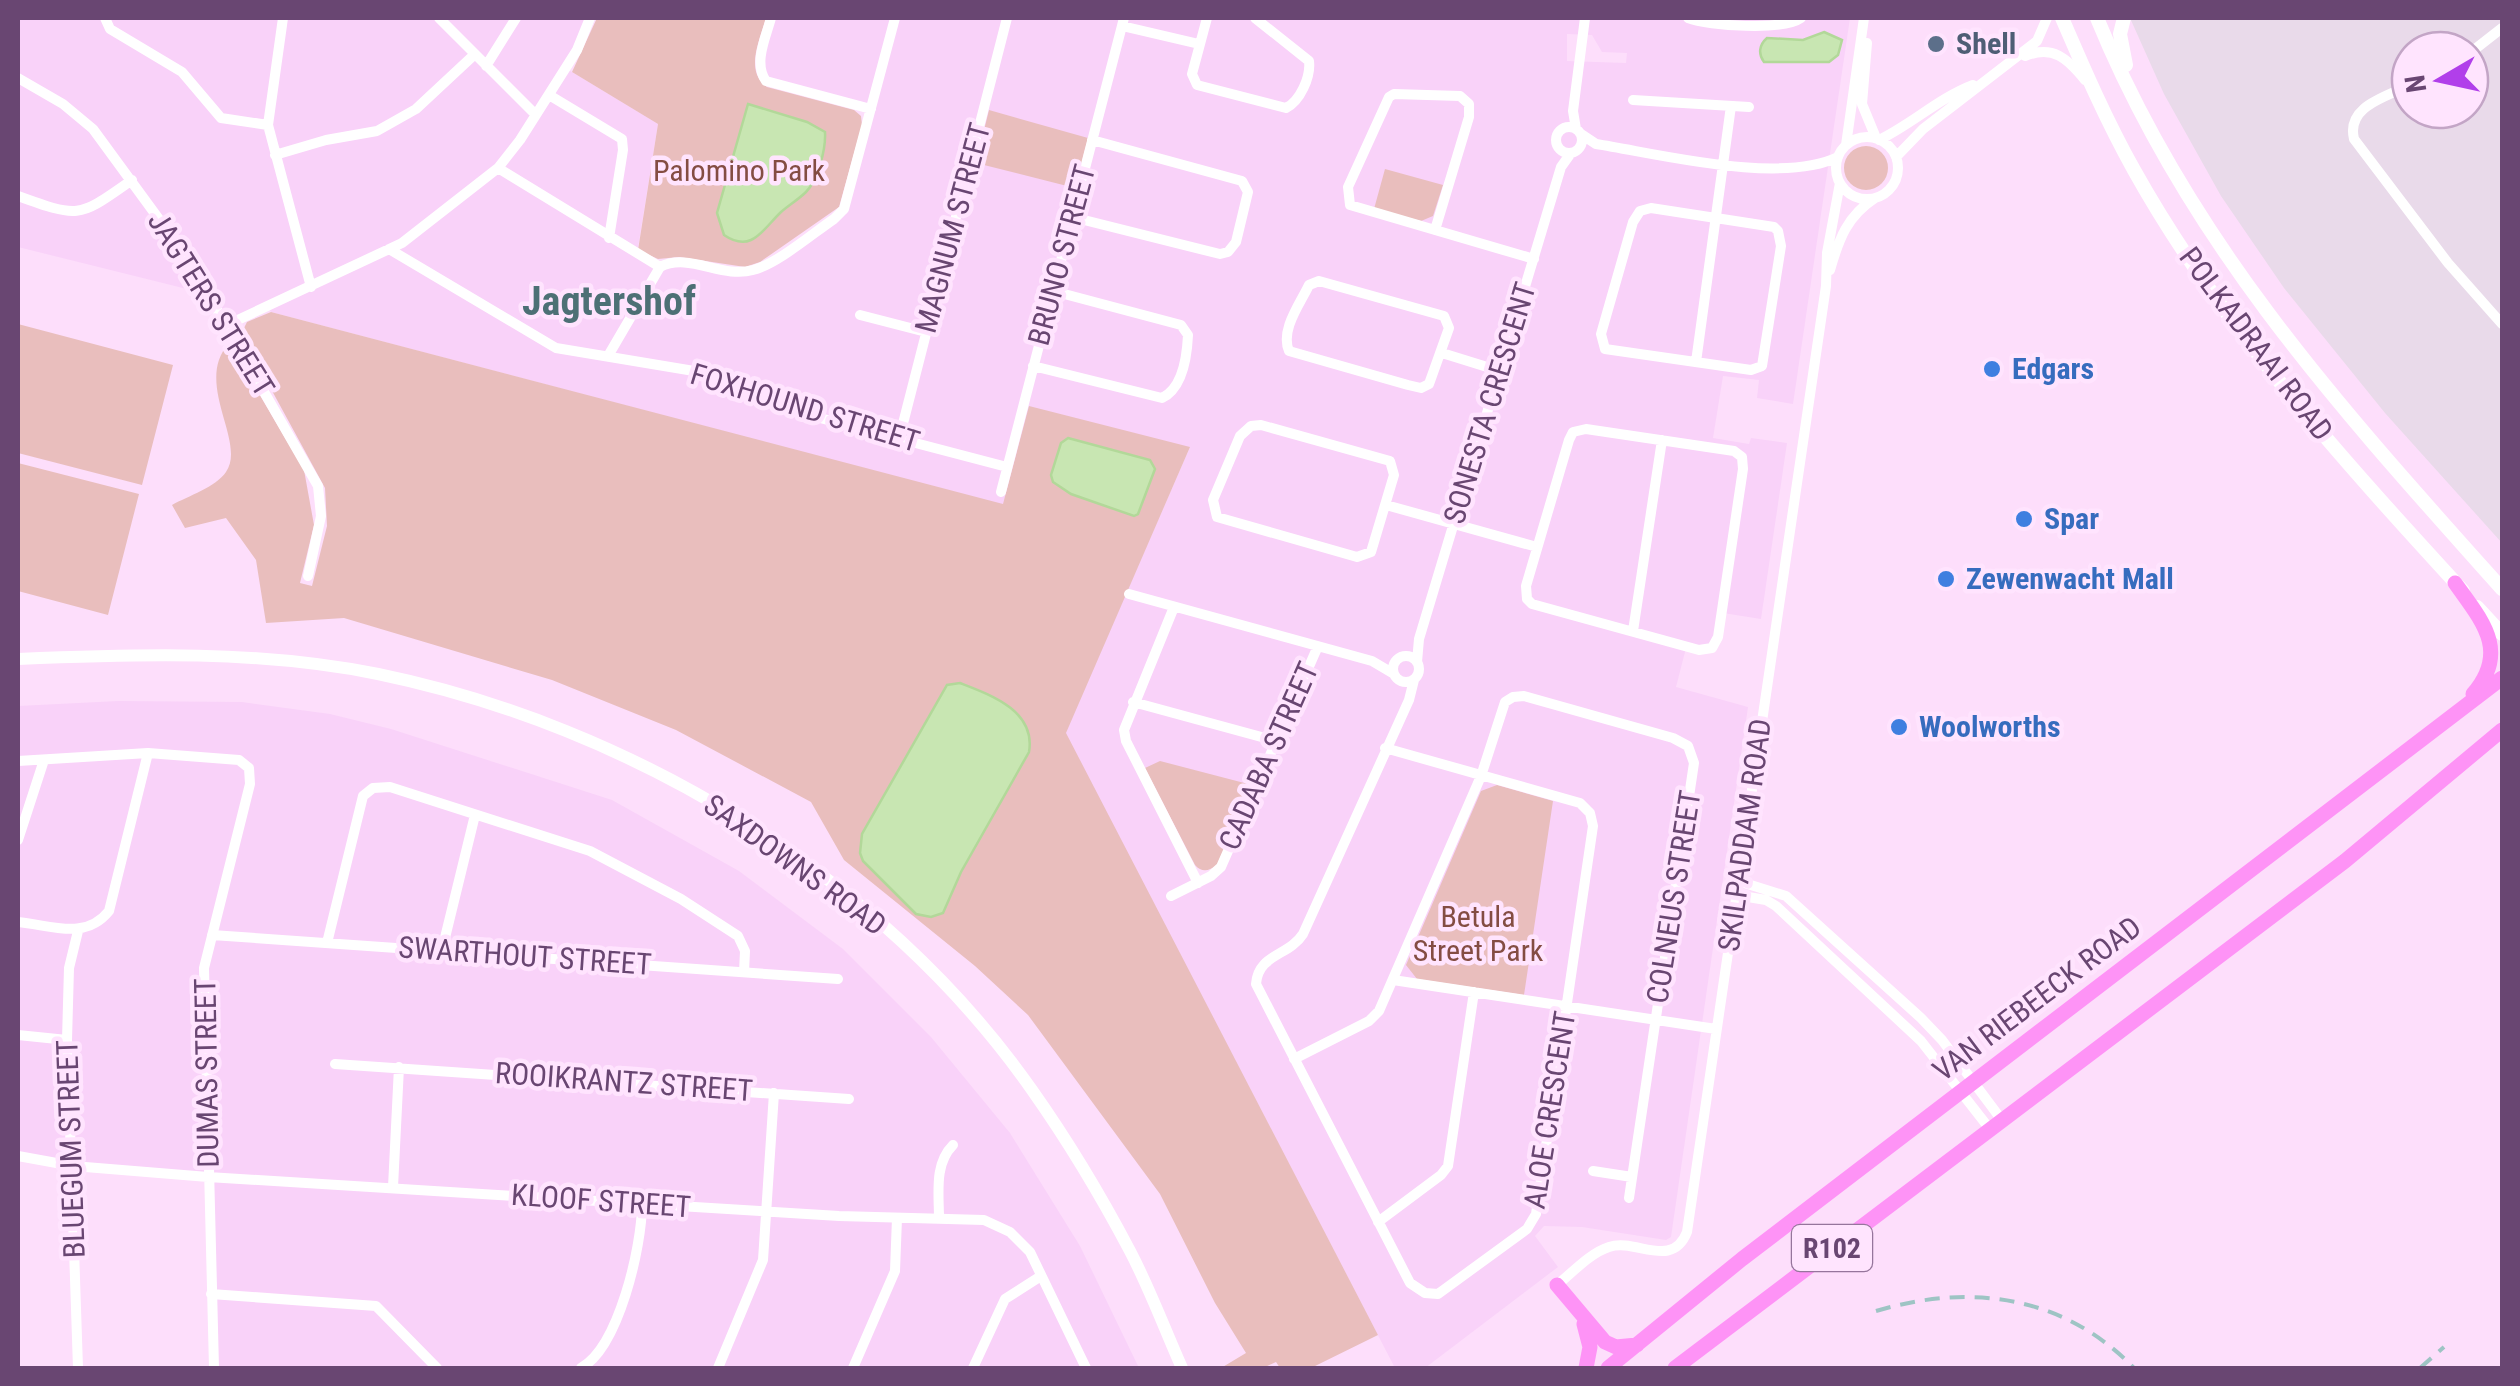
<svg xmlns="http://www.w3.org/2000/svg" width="2520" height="1386" font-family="'Roboto Condensed',sans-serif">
  <rect width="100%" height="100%" fill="#fddefb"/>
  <!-- residential -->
  <path fill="#f9d2f9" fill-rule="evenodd" d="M 18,18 L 590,18 L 567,69 L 658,124 L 637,254 L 660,267 L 671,263 L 753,271 L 841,213 L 872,111 L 762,77 L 771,18 L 1850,18 L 1793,404 L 1757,398 L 1759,380 L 1723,376 L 1713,438 L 1749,444 L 1751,438 L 1787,443 L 1761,619 L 1723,613 L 1716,645 L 1686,648 L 1676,687 L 1748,707 L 1671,1237 L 1666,1240 L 1582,1227 L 1544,1226 L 1535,1236 L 1558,1267 L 1425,1368 L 1395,1368 L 1065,733 L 1190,447 L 1003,505 L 271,312 L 268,307 L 226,327 L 203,287 L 195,291 L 18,247 ZM 1567,34 L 1592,35 L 1602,52 L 1627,53 L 1626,63 L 1567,61 ZM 1140,771 L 1217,873 L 1198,883 Z
    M 118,701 L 242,702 L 330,714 L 391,729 L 612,800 L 739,871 L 843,949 L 931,1037 L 1010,1133 L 1080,1246 L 1139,1368 L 215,1368 L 210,1178 L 18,1155 L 18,706 Z"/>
  <!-- industrial -->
  <path fill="#e9daea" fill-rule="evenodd" d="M 2130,18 L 2502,18 L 2502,543 L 2385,413 L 2284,288 L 2221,196 L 2164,94 ZM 2410,50 L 2470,50 L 2470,110 L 2410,110 Z"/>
  <!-- green -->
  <path fill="#e9bebd" d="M 597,18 L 766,18 C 760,40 744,71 767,87 L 854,110 L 861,116 L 862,125 L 839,207 L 760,262 L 745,267 L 679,257 L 658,259 L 638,250 L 658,124 L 572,72 Z
    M 989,110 L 1088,138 L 1075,188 L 976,163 Z
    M1844 168a22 22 0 1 1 44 0a22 22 0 1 1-44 0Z
    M 1385,169 L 1443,185 L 1433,216 L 1421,221 L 1374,209 Z
    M 271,312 L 1003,504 L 1029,406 L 1190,447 L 1066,733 L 1378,1335 L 1311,1368 L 1280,1368 L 1276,1362 L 1263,1368 L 1221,1368 L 1246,1353 L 1215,1303 L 1160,1194 L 1028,1015 L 975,966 L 844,860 L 811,802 L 676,730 L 552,680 L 344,618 L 266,623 L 256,560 L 226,518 L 185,528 L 172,505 C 188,496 216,487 226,472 C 247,442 193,383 229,343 L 304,470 L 314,525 L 300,583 L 312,586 L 327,526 L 325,488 L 241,334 L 247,322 Z
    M 18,324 L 173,365 L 142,485 L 18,453 Z
    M 18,463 L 139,494 L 108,615 L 18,591 Z
    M 1160,761 L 1252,785 L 1217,865 C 1209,871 1202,873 1195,865 L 1145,768 Z
    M 1497,785 L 1553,801 L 1524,995 L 1417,979 L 1406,965 L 1481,791 Z"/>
  <!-- water -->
  <path fill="#c8e6b2" stroke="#b2d899" stroke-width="2.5" d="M 1824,32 L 1842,40 L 1838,55 L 1829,62 L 1764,62 C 1758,54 1759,45 1767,38 L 1803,40 Z
    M 748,104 L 807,122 L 825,132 C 826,149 818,180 806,192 C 799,199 789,205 781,212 C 763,229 752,254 724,235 L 717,213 Z
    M 1068,438 L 1150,460 L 1155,469 L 1138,514 L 1134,516 L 1071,494 L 1053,482 L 1051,475 L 1061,443 Z
    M 960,683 C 991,695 1036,711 1029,752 L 961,872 L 943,913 L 931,917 L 916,914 L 863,861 L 860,853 L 862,834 L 947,685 Z"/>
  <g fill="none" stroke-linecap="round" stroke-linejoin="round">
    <!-- minor -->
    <path stroke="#fff" stroke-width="10" d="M 105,18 L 110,29 L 182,72 L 221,118 L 268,125
      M 283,18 L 268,125 L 311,287
      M 439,18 L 536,115
      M 771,18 C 766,37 753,63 766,81 L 871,109
      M 1207,18 L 1192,74 L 1197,85 L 1286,108 C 1300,101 1311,77 1309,61 L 1255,18
      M 1688,18 C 1709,26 1783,31 1801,18
      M 1122,26 L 1199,44
      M 1867,43 L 1862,104 L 1876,138
      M 2470,53 L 2502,28
      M 2025,56 C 2053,45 2067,58 2085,80
      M 486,66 L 516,18
      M 18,78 L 63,104 L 93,129 L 183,252 L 201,282 L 318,486 L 321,516 L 308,576
      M 2410,85 C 2386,97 2346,106 2354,139 L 2448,263 L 2502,324
      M 549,95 L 622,139 L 623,150 L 609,238
      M 1633,100 L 1749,107
      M1556 140a13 13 0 1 1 26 0a13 13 0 1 1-26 0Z
      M 1576,129 L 1573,111 L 1585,18
      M 1581,134 L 1596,144 C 1660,154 1780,185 1838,157
      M1836 168a31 31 0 1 1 62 0a31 31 0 1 1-62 0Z
      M 1879,140 C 1912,124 1939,98 1973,85
      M 1846,145 L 1864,18
      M 275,155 L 326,140 L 377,131 L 416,109 L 475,54
      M 1896,157 L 1923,129 L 2037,41 L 2047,18
      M 498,168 L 660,267 C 689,252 722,279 753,270 C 777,264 812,234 834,219 L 844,209 L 895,18
      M 18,196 C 81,219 79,217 132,180
      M 1651,208 L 1774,227 L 1778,231 L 1781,246 L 1762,366 L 1751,370 L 1605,349 L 1601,334 L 1633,222 L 1640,211 Z
      M 1072,217 L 1220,254 L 1228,252 L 1236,242 L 1248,192 L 1242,181 L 1092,140
      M 1435,230 L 1469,117 L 1469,104 L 1460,96 L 1394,94 L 1389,97 L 1348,187 L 1350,205 L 1534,259
      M 389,249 L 556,348 L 724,376 L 801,413 L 1007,467
      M 1830,270 C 1839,239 1847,216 1875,198
      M 1319,281 L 1444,316 L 1449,328 L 1429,384 L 1421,388 L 1408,385 L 1289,351 C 1280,330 1300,304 1309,285 Z
      M 860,315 L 926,332
      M 227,325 L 402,243 L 498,168 L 520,140 L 577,50 L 590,18
      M 1442,353 L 1500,371
      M 608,356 L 660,267
      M 1696,362 L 1731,106
      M 1033,366 L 1162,398 C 1183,388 1187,357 1188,335 L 1181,325 L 1053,291
      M 1261,425 L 1390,461 L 1394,475 L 1371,552 L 1357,557 L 1217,517 L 1213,500 L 1240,436 L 1251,426 Z
      M 1586,429 L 1734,451 L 1742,457 L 1743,469 L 1718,637 L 1712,648 L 1699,650 L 1532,604 L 1527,599 L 1526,586 L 1569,440 L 1573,432 Z
      M 899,439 L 1007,18
      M 1001,492 L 1124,18
      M 1386,505 L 1537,547
      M 1129,594 L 1372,661 L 1394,674
      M 1174,607 L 1124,730 L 1126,741 L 1198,883
      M 1633,631 L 1662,440
      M1393 669a13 13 0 1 1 26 0a13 13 0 1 1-26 0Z
      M 1417,662 L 1419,639 L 1561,167 L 1571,153
      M 1133,702 L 1276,741
      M 1385,748 L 1580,803 L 1590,813 L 1593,826 L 1536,1214 L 1527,1229 L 1438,1294 L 1425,1293 L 1410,1283 L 1256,984 C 1258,954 1289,956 1303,934 L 1409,700 L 1414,680
      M 18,761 L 148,753 L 239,760 L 249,768 L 250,784 L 204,968 L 214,1368
      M 18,840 L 44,760
      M 1738,881 L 1786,896 L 1921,1018 L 1942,1040 L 2001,1119
      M 1736,895 L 1766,900 L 1776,906 L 1921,1041 L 1989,1128
      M 1171,896 L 1211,876 L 1221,867 L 1318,646
      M 18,922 C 51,925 85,941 109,911 L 148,753
      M 78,931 L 69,968 L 67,1040 L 78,1368
      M 212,935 L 838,979
      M 327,943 L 363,796 L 373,788 L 390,787 L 590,851 L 681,899 L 738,936 L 745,951 L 744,972
      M 442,950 L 475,815
      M 1393,980 L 1716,1029
      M 18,1035 L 67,1040
      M 1294,1059 L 1369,1021 L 1379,1011 L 1481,776 L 1505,702 L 1513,697 L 1524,696 L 1673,738 L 1688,746 L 1694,763 L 1629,1198
      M 335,1064 L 849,1099
      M 18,1156 L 73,1166 L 208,1177 L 839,1216 L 984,1220 L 1010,1232 L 1030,1252 L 1086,1368
      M 1593,1171 L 1632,1177
      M 393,1187 L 399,1067
      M 939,1219 C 939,1193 934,1164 953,1145
      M 1378,1222 L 1441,1175 L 1448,1166 L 1474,992
      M 1557,1285 C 1572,1273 1590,1253 1609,1247 C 1636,1238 1672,1270 1687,1232 L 1826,286 L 1827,253 L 1840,183
      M 211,1294 L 376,1306 L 437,1368
      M 581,1368 C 619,1347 642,1246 642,1204
      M 718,1368 L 763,1260 L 774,1093
      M 853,1368 L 895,1271 L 897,1218
      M 973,1368 L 1005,1299 L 1041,1276"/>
    <!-- tertiary -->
    <path stroke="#fff" stroke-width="12" d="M 18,659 C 138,654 259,650 378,674 C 631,726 883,877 1032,1090 C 1068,1141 1101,1196 1130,1251 C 1150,1289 1165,1330 1182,1368"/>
    <!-- secondary -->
    <path stroke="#fff" stroke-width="14" d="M 2062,18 C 2084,69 2106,120 2134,170 C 2221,326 2343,460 2463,591
      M 2097,18 C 2189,243 2343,411 2502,589
      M 2124,18 L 2120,34 L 2126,65
      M 2477,607 L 2502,634"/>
    <!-- primary -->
    <path stroke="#fe93f6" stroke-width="15" d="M 2455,583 C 2482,621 2510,651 2473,694
      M 1557,1285 L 1605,1342 L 1616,1347 L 1637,1345
      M 1584,1324 L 1590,1347 L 1586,1368
      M 1608,1368 L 1742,1259 L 2502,678
      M 1675,1368 L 2345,861 L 2502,730"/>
    <!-- rail -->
    <path stroke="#9ec4c4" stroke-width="4" stroke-dasharray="15 10" stroke-linecap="butt" d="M 1876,1311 C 1970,1283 2063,1295 2134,1368
      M 2420,1368 L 2444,1347"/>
  </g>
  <!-- markers -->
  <circle fill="#5c6f8a" stroke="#ffe4fe" stroke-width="4" cx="1936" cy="44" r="10"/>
  <g fill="#3f7fe0" stroke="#ffe4fe" stroke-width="4">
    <circle cx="1992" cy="369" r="10"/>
    <circle cx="2024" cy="519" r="10"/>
    <circle cx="1946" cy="579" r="10"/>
    <circle cx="1899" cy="727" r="10"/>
  </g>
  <g text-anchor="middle" stroke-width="9" stroke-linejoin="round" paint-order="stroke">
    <!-- shield labels -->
    <rect fill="#ffe4fe" stroke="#96759c" stroke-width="2.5" x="1792" y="1225" width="80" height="46" rx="8"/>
    <g font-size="28" font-weight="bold" fill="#694672">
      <text x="1832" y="1258">R102</text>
    </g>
    <!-- service labels -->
    <g font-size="30" font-weight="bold" fill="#4e5e75" stroke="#ffe4fe" text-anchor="start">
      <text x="1956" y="54">Shell</text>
    </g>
    <!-- park labels -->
    <g font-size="30" fill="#844d43" stroke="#ffe4fe">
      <text x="739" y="181">Palomino Park</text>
      <text x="1478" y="927">Betula<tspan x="1478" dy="34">Street Park</tspan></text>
    </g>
    <!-- street labels -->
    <g font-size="30" fill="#694672" stroke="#ffe4fe">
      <text transform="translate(953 228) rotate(-75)" y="10">MAGNUM STREET</text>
      <text transform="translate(1062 255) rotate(-75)" y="10">BRUNO STREET</text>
      <text transform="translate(211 304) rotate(58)" y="10">JAGTERS STREET</text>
      <text transform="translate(2256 344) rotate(53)" y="10">POLKADRAAI ROAD</text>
      <text transform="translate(1490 403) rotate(-73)" y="10">SONESTA CRESCENT</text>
      <text transform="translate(805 408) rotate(17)" y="10">FOXHOUND STREET</text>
      <text transform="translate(1269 756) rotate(-66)" y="10">CADABA STREET</text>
      <text transform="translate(1745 835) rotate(-82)" y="10">SKILPADDAM ROAD</text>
      <text transform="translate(795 865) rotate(36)" y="10">SAXDOWNS ROAD</text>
      <text transform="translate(1674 897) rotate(-81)" y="10">COLNEUS STREET</text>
      <text transform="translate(525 956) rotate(4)" y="10">SWARTHOUT STREET</text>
      <text transform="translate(2037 999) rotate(-37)" y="10">VAN RIEBEECK ROAD</text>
      <text transform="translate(207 1073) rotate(-91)" y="10">DUMAS STREET</text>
      <text transform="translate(624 1082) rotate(4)" y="10">ROOIKRANTZ STREET</text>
      <text transform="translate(1550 1110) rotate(-81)" y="10">ALOE CRESCENT</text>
      <text transform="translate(71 1149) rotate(-92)" y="10">BLUEGUM STREET</text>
      <text transform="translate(601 1201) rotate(4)" y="10">KLOOF STREET</text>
    </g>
    <!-- shop labels -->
    <g font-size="30" font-weight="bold" fill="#366cbe" stroke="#ffe4fe" text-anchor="start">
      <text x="2012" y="379">Edgars</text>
      <text x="2044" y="529">Spar</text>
      <text x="1966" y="589">Zewenwacht Mall</text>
      <text x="1919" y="737">Woolworths</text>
    </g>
    <!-- district labels -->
    <g font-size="40" font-weight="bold" fill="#4d7075" stroke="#ffe4fe">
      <text x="609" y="315">Jagtershof</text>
    </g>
  </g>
  <!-- border -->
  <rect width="2520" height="1386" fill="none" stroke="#694672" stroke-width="40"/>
  <!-- north arrow -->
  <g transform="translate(2440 80) rotate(261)"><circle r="48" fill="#ffe4fe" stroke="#c3a5c6" stroke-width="2.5"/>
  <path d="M0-8L18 38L0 25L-18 38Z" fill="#b13fea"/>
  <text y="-15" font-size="28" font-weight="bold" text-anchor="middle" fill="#694672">N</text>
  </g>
</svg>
